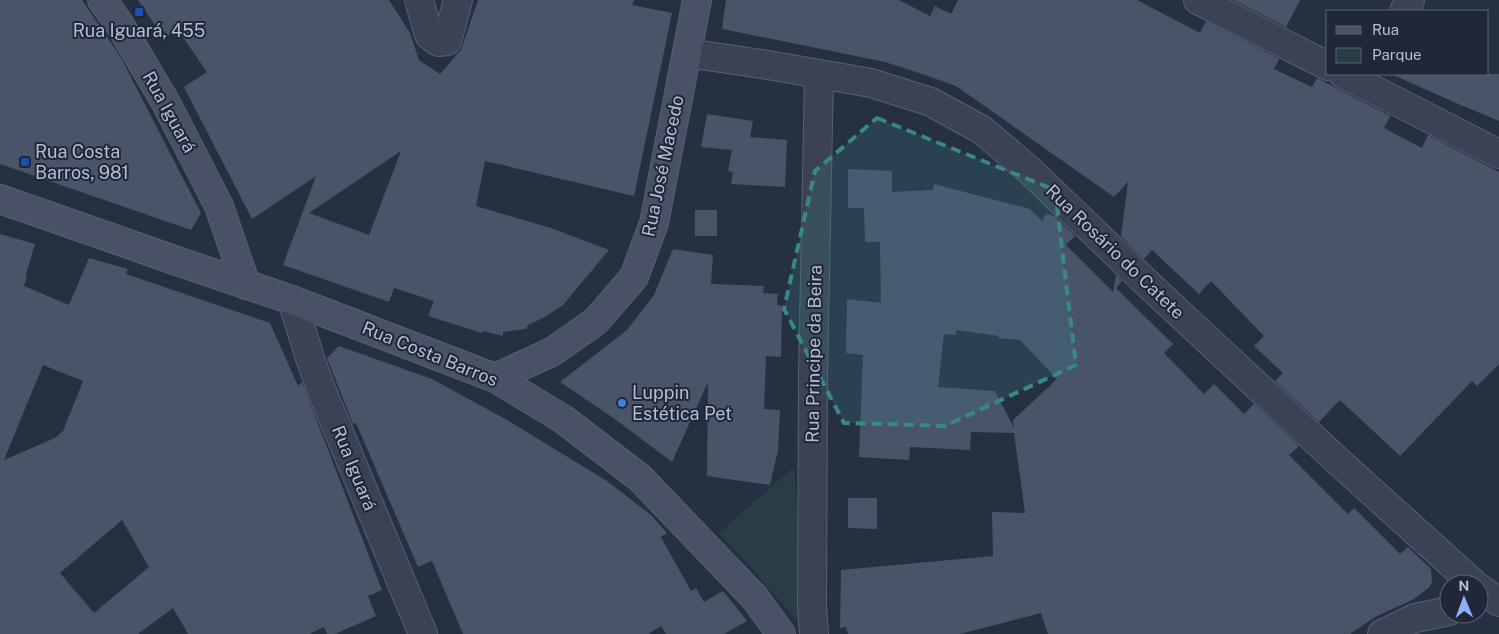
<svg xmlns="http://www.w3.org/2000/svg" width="1499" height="634" font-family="'Public Sans',sans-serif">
  <rect width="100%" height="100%" fill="#263043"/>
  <!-- green -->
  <path fill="#283e44" d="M 794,467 L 807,632 L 752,569 L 719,533 Z"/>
  <!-- building -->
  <path fill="#495469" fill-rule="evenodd" d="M 0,0 L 82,0 L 120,56 L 201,213 L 191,230 L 0,164 Z
    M 138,0 L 389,0 L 410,33 L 419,60 L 440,74 L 461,50 L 478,0 L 634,0 L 632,5 L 672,13 L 634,196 L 485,161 L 476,206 L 551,228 L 609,250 L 563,305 L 545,317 L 528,325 L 526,329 L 503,332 L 503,336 L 484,331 L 482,333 L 428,316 L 434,301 L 394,288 L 389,302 L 283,265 L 316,176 L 252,219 L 184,87 L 207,72 L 177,29 L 167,36 L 158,23 L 155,25 ZM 401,151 L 369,235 L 309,213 Z
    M 726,0 L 899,0 L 930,16 L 935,6 L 951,14 L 958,0 L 1137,0 L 1200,33 L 1206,21 L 1279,59 L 1274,69 L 1312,87 L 1317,78 L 1390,116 L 1384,128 L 1422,148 L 1428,135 L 1499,172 L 1499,364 L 1477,386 L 1472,381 L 1400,456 L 1340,400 L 1319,422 L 1275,381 L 1283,373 L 1254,346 L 1264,336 L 1211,281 L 1199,294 L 1152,250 L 1144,259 L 1121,236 L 1128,182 L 1114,197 L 956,86 L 928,76 L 885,62 L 722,29 Z
    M 1233,0 L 1300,0 L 1286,27 Z
    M 1391,74 L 1499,74 L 1499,121 L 1456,103 Z
    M 707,114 L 753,121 L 750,137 L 787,140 L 785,187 L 731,184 L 733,172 L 728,171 L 732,150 L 701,147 Z
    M 848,169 L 892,171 L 892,192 L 933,190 L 934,184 L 1030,209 L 1042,221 L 1046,214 L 1054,216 L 1075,236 L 1066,245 L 1113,292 L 1116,275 L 1122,281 L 1116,288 L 1173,344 L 1164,353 L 1204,394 L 1214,384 L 1244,414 L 1254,404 L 1299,446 L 1289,455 L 1348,514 L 1354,508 L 1400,554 L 1408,547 L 1431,569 L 1432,582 L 1429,588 L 1412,600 L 1375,617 L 1350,634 L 1048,634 L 1041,613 L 960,634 L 848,634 L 846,627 L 840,628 L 841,570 L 993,556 L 992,512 L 1025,513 L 1014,433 L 971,432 L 970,450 L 910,447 L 909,460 L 859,457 L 863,355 L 846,353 L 847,299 L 881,303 L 880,242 L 865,242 L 864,208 L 848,208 ZM 956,330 L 999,336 L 998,338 L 1020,340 L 1057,379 L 1013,420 L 1014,428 L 995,391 L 938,387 L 944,334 L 956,335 Z
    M 695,210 L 717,210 L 717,236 L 695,236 Z
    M 0,234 L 35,244 L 26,274 L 27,275 L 24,286 L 69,305 L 89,258 L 128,269 L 126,274 L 270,323 L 298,386 L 302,382 L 382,590 L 368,596 L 376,616 L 335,634 L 327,634 L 324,627 L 309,634 L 188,634 L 173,608 L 138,634 L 0,634 ZM 43,365 L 83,381 L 63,431 L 55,438 L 4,460 ZM 122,520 L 149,567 L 94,613 L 60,573 Z
    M 673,249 L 713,255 L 711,284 L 764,286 L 763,293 L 778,294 L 777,305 L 782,306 L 781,357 L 766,356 L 764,409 L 780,410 L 778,450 L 770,485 L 707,476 L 708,382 L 672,462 L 612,417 L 560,382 L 627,330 L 654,295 Z
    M 339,346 L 432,379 L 507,420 L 607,481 L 651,515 L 667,533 L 661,537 L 691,591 L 696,588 L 704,602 L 723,591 L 747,621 L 724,634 L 666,634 L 661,626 L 648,634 L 463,634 L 432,561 L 418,567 L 356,423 L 353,424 L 327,358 Z
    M 848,498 L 877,498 L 877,529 L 848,528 Z"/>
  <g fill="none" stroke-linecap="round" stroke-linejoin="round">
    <defs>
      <path id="street" d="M 419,0 L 429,35 L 438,42 L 447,41 L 458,0
        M 1198,0 L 1328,66
        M 1404,11 L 1410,0
        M 687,53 L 768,65 L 871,83 L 931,102 L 982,130 L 1028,169 L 1151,287 L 1340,463 L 1474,584
        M 1343,74 L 1499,154
        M 292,300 L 310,358 L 321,389 L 423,634
        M 1479,588 L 1499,602
        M 814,634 L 812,605 L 813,375 L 819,74
        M 1382,634 L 1415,618 L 1449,611"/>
      <path id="secondary" d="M 102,0 L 120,25 L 166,103 L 219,206 L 246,285
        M 0,199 L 177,261 L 292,300 L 495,378 L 563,419 L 640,478 L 755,598 L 781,634
        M 495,378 L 552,352 L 596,321 L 634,277 L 654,223 L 697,0"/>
    </defs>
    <!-- street casing -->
    <use href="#street" stroke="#586070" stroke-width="30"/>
    <!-- secondary casing -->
    <use href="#secondary" stroke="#586070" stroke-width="30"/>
    <!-- street -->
    <use href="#street" stroke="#3a4253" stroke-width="28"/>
    <!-- secondary -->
    <use href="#secondary" stroke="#485166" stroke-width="28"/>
  </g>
  <!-- marked area -->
  <path fill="#398886" fill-opacity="0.2" stroke="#398886" stroke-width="4" stroke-dasharray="10 6" stroke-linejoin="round" d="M 877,118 L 1055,190 L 1076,365 L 945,426 L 844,423 L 784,309 L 815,171 Z"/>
  <!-- markers -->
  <g fill="#1a4fb4" stroke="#1f2738" stroke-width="2">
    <rect x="134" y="7" width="10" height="10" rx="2.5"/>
    <rect x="20" y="157" width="10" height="10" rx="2.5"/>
  </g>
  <circle fill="#3f7fe0" stroke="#1f2738" stroke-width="2" cx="622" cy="403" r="5"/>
  <g text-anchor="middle" stroke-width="4" stroke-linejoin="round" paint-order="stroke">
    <!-- poi labels -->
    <g font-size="18" fill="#b7becc" stroke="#1f2738" text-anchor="start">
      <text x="139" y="37" text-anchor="middle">Rua Iguará, 455</text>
      <text x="35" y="158">Rua Costa<tspan x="35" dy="21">Barros, 981</tspan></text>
      <text x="632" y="399">Luppin<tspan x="632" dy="21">Estética Pet</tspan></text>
    </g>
    <!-- street labels -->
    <g font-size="18" fill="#b7becc" stroke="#1f2738">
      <text transform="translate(169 112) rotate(61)" y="6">Rua Iguará</text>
      <text transform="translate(663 166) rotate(-78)" y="6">Rua José Macedo</text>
      <text transform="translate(1115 252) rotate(44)" y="6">Rua Rosário do Catete</text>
      <text transform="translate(430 354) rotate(22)" y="6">Rua Costa Barros</text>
      <text transform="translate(814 354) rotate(-89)" y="6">Rua Principe da Beira</text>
      <text transform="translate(354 468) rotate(68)" y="6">Rua Iguará</text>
    </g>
  </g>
  <!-- legend -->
  <rect x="1326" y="10" width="162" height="65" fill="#1f2738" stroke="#5c6373"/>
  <rect x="1336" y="26" width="25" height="8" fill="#485166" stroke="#5c6373"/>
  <text x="1372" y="35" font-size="15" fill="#b7becc">Rua</text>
  <rect x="1336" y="48" width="25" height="15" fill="#283e44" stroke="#5c6373"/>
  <text x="1372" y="60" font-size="15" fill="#b7becc">Parque</text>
  <!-- north arrow -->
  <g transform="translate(1464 599) rotate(359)"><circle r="24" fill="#1f2738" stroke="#5c6373"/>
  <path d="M0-4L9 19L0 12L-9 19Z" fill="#8daffc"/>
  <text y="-8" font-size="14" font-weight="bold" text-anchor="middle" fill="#b7becc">N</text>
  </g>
</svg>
